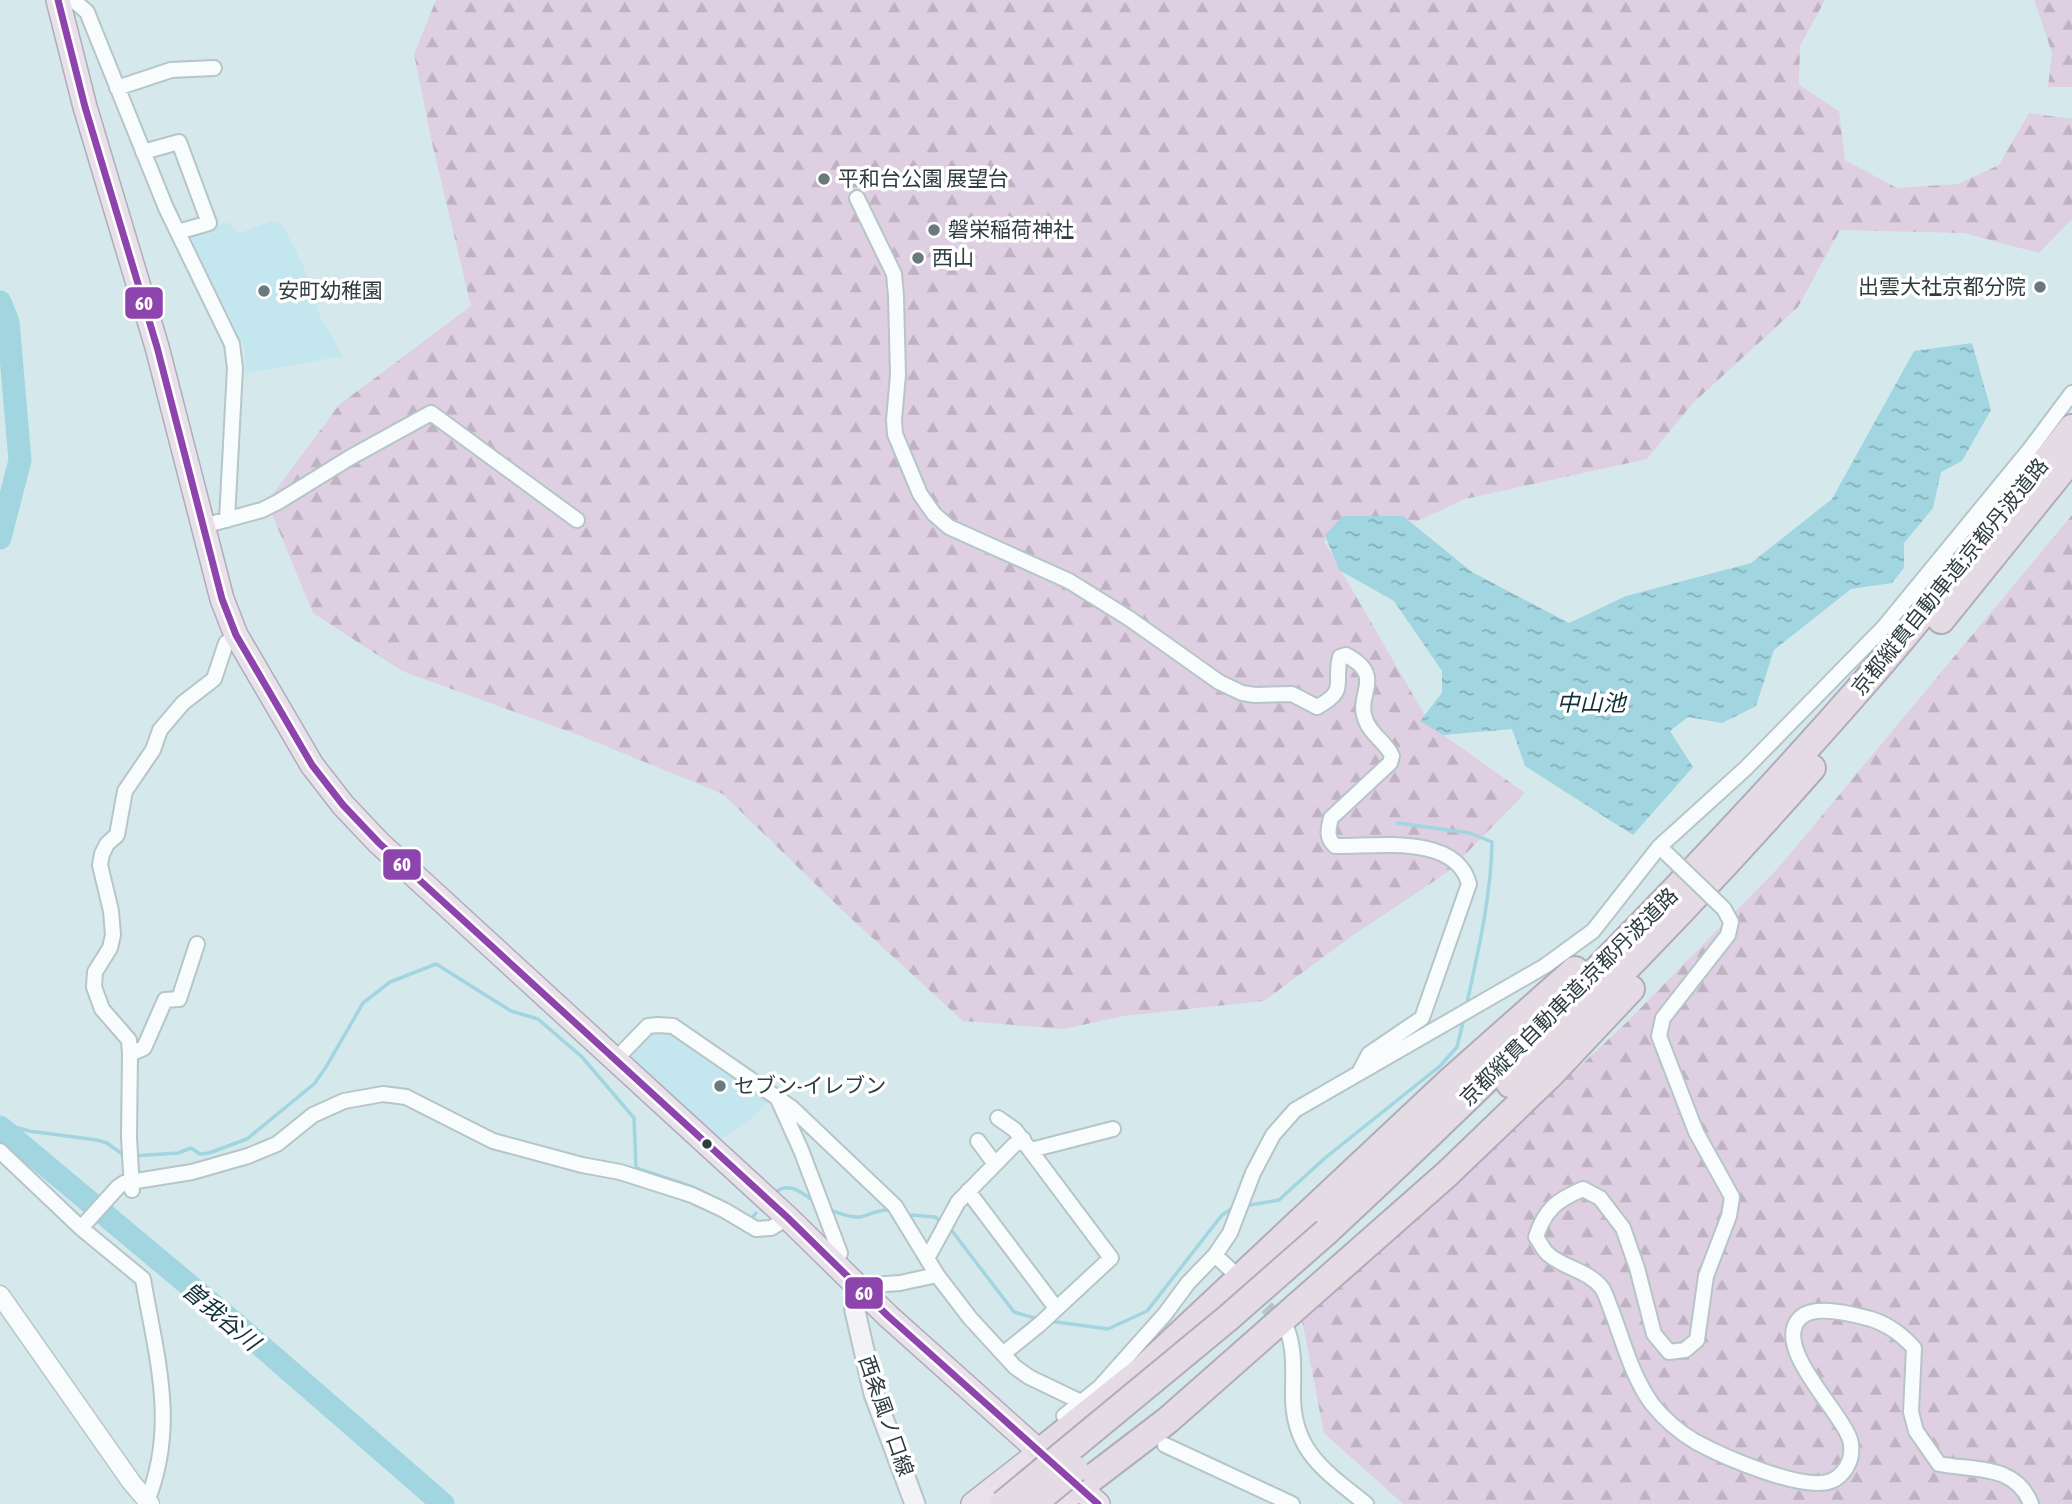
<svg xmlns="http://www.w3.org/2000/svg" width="2072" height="1504" font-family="'Asap Condensed','Noto Sans JP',sans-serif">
  <defs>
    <pattern id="forest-firs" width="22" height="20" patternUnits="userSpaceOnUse" patternTransform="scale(1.75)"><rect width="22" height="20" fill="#decfe2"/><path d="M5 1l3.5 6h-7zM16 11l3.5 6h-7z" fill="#bfb3c3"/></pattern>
    <pattern id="water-ripples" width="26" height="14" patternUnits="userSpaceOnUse" patternTransform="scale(1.75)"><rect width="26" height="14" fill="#a1d5e0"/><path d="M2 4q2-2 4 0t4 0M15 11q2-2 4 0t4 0" fill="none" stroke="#84aeb7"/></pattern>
  </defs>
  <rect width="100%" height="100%" fill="#d5e9ed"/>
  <!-- built -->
  <path fill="#c4e7ef" d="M 272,221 L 282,224 L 303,265 L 320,316 L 343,356 L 245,374 L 245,352 L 241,341 L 190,236 L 227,222 L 240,233 Z
    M 670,1032 L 712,1059 L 768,1101 L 752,1119 L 717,1141 L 633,1065 L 632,1054 L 647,1037 L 654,1033 Z"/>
  <!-- forest -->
  <path fill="url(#forest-firs)" d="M 436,0 L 1825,0 L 1800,46 L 1799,85 L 1839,111 L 1845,160 L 1897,188 L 1958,184 L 1999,165 L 2029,113 L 2072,119 L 2072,219 L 2039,253 L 1964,233 L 1840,230 L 1798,307 L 1693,403 L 1647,459 L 1465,499 L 1418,521 L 1351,516 L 1324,541 L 1431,726 L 1525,793 L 1449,871 L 1352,936 L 1264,1001 L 1123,1016 L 1064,1029 L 963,1021 L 843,911 L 723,794 L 581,736 L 402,671 L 313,613 L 267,502 L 339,405 L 471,306 L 432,143 L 414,54 Z
    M 2034,0 L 2072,0 L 2072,87 L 2048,87 L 2052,53 Z
    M 2072,515 L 2072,1504 L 1403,1504 L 1324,1433 L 1302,1320 L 1441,1196 L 1626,1023 L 1780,866 Z"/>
  <!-- water -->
  <path fill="url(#water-ripples)" d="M 1972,343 L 1991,410 L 1962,461 L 1941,472 L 1933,508 L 1904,543 L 1904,568 L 1892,583 L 1851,589 L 1774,650 L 1756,706 L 1722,723 L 1688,717 L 1670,731 L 1693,767 L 1633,835 L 1525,766 L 1512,729 L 1443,735 L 1420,721 L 1442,693 L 1442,671 L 1394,601 L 1339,570 L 1325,535 L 1343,516 L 1403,516 L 1472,572 L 1569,623 L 1626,596 L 1751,563 L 1832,499 L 1914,351 Z"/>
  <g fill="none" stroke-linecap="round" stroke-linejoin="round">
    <!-- stream -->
    <path stroke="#a1d5e0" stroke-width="3.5" d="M 1398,823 L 1470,833 L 1492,842 C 1491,898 1478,952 1466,1007
      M 0,1128 L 15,1127 L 29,1131 L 97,1140 L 107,1143 L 125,1156
      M 133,1156 L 178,1153 L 191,1148 L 200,1154 L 209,1153 L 247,1139 L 314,1084 L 326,1067 L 363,1003 L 390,982 L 436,964 L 511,1011 L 538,1019 L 582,1057 L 634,1118 L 636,1168 L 693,1187 L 709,1195
      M 774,1193 C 789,1181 800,1192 814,1201
      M 1244,1206 L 1279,1200 L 1325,1158 L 1440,1066 L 1457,1047 L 1464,1018
      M 830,1210 C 839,1213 850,1218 860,1217 C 872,1215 876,1209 890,1210
      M 912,1215 L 935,1217 L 943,1223
      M 749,1218 L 751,1219 L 756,1213
      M 949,1227 L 1014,1312 L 1038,1319
      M 1049,1321 L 1108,1329 L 1147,1311 L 1222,1215 L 1233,1208"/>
    <!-- river -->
    <path stroke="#a1d5e0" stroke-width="23" d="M 0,302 L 8,322 L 20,460 L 0,538
      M 0,1127 L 238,1326 L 443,1504"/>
    <!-- minor-tunnel -->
    <path stroke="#b4c7ca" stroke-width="14" stroke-dasharray="14 7" stroke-linecap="butt" d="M 1252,1292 L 1284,1325"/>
    <defs>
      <path id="minor" d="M 73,0 L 87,12 L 166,208 L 232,344 L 235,368 L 227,520
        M 117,88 L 171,70 L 214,68
        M 143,152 L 179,142 L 209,223 L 178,232
        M 857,198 L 894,274 L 896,296 L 898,375 L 894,420 L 895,434 L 920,494 L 934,514 L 949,527 L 1069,581 L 1130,619 L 1219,682 L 1242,693 L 1255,695 L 1292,694 L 1317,707 C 1349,690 1333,683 1340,657 L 1346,655 C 1387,677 1354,694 1366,721 C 1371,735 1386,742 1392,756 L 1390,763 L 1331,818 C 1328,830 1326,837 1335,846 C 1374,847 1456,833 1469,884 L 1422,1018 L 1369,1054 L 1360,1071
        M 203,526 L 262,510 L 278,502 L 351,457 L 431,413 L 577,520
        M 1724,909 L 1731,922 L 1728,935 L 1663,1018 L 1659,1036 L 1696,1132 L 1732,1197 L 1729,1216 L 1706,1276 L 1697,1340 L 1685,1350 L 1669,1352 L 1654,1334 L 1637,1268 L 1623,1228 L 1600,1198 L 1583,1189 C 1557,1200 1545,1209 1536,1237 C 1540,1242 1543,1250 1548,1254 C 1563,1268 1588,1270 1602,1288 C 1606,1294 1609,1305 1612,1312 C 1624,1344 1632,1376 1652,1404 C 1664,1419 1679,1432 1696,1442 C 1722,1456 1803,1492 1831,1481 C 1839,1478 1846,1470 1849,1462 C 1852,1456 1852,1443 1849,1437 C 1838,1408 1772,1346 1800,1318 C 1814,1304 1853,1314 1871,1319 C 1889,1325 1901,1334 1914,1348 L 1911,1412 L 1916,1431 L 1939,1464 C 1975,1471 2016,1464 2031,1504
        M 130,1054 L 129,1040 L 102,1009 L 94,987 L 95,972 L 110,948 L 113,935 L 111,911 L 100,865 L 102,854 L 107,844 L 117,835 L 125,791 L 153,750 L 160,730 L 183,703 L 214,679 L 226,643 L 236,635
        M 615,1060 L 648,1026 L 658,1025 L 673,1026 L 792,1108 L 895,1206 L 937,1275 L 970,1318 L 1015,1367 L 1029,1377 L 1081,1402
        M 777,1097 L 801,1150 L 840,1253 L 835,1266
        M 998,1118 L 1015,1130 L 1111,1258 L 1040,1324 L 1003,1354
        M 978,1141 L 995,1164
        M 1031,1150 L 1113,1129
        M 0,1151 L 81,1228 L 143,1279 C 156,1356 178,1425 147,1501
        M 132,1190 L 129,1137 L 130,1054 L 144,1048 L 165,1000 L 179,999 L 197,944
        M 968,1191 L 1056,1308
        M 81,1228 L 118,1187 L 124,1183 L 192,1172 L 248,1156 L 277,1144 L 313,1115 L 344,1101 L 383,1094 L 406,1097 L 493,1141 L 582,1165 L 620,1172 L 692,1195 L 724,1210 L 756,1229 L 771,1228 L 788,1218
        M 1215,1255 L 1232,1271
        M 928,1257 L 958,1202 L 1014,1145 L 1023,1139
        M 857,1286 L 900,1283 L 937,1275
        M 1287,1329 C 1295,1350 1293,1371 1293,1393 C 1292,1451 1325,1471 1366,1504
        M 1064,1416 L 1100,1387 L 1165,1314 L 1188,1283 L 1215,1255 L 1230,1233 L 1253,1173 L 1273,1135 L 1295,1110 L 1545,966 L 1593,931 L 1659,847 L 1746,768 L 1884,627 L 2030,449 L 2072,393
        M 1165,1445 L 1292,1504"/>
      <path id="tertiary" d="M 0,1295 L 132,1483 L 150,1504"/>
      <path id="secondary" d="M 857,1286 L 854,1300 L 855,1311 L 874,1394 L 915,1504"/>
      <path id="trunk" d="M 58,0 L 85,107 L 157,347 L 222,599 L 236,635 L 312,765 L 343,805 L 379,843 L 788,1218 L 888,1316 L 1098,1504
        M 973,1504 L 1041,1451
        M 1059,1504 L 1079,1488"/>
      <path id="motorway" d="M 1941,620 L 2072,458
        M 1510,1084 C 1615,982 1716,877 1812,768
        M 1326,1232 C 1512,1059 1692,880 1859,689 C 1933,604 2002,516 2072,428
        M 1041,1451 L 1142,1370 L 1450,1081 L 1575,970
        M 1079,1488 L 1168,1420 L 1447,1174 L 1549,1076 L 1631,989"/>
    </defs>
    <!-- minor casing -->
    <use href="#minor" stroke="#b5c5c8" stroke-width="18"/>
    <!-- tertiary casing -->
    <use href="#tertiary" stroke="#b5c5c8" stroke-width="21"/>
    <!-- secondary casing -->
    <use href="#secondary" stroke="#b5c5c8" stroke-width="23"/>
    <!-- trunk casing -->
    <use href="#trunk" stroke="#b0acb9" stroke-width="26"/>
    <!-- motorway casing -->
    <use href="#motorway" stroke="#b0acb9" stroke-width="30"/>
    <!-- minor -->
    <use href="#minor" stroke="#f9fcfc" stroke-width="14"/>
    <!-- tertiary -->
    <use href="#tertiary" stroke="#f9fcfc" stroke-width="18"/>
    <!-- secondary -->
    <use href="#secondary" stroke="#f3f2f6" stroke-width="19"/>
    <!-- trunk -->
    <use href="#trunk" stroke="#e9e1ea" stroke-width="23"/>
    <!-- motorway -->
    <use href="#motorway" stroke="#e5dbe5" stroke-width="26"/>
    <defs>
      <path id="minor-bridge" d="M 1665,852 L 1724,909"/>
      <path id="motorway-bridge" d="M 1003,1504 L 1228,1318 L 1326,1232
        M 1033,1504 L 1075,1469"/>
    </defs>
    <!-- minor-bridge casing -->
    <use href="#minor-bridge" stroke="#b5c5c8" stroke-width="18" stroke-linecap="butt"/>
    <!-- motorway-bridge casing -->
    <use href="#motorway-bridge" stroke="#b0acb9" stroke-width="30" stroke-linecap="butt"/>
    <!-- minor-bridge -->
    <use href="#minor-bridge" stroke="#f9fcfc" stroke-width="14"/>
    <!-- motorway-bridge -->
    <use href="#motorway-bridge" stroke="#e5dbe5" stroke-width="26"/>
    <defs>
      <path id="bus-1" d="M 58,0 L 85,107 L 157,347 L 222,599 L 236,635 L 312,765 L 343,805 L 379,843 L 788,1218 L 888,1316 L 1098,1504"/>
    </defs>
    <!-- bus-1 casing -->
    <use href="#bus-1" stroke="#fff" stroke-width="12"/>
    <!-- bus-1 -->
    <use href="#bus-1" stroke="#8e44ad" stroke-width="7"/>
  </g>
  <!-- markers -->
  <g fill="#69797d" stroke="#fff" stroke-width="2.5">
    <circle cx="824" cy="179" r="7"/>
    <circle cx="934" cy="230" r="7"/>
    <circle cx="918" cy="258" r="7"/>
    <circle cx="2040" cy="287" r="7"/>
    <circle cx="264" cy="291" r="7"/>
    <circle cx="720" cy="1086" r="7"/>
  </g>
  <circle fill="#2f3d40" stroke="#fff" stroke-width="2.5" cx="707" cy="1144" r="6"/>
  <g text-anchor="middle" stroke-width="7" stroke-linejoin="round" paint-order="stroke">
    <!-- poi labels -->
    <g font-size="21" fill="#2f3d40" stroke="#fff" text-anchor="start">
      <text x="838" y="186">平和台公園 展望台</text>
      <text x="948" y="237">磐栄稲荷神社</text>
      <text x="932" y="265">西山</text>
      <text x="2026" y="294" text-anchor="end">出雲大社京都分院</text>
      <text x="278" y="298">安町幼稚園</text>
      <text x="734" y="1093">セブン-イレブン</text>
    </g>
    <!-- street labels -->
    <g font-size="21" fill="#2f3d40" stroke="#fff">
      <text transform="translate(1950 577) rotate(-51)" y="7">京都縦貫自動車道;京都丹波道路</text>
      <text transform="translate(1569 997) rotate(-45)" y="7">京都縦貫自動車道;京都丹波道路</text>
      <text transform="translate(886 1416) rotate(71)" y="7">西条風ノ口線</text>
    </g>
    <!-- water labels -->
    <g font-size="23" font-style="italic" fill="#103138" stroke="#fff">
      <text x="1591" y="711">中山池</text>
      <text transform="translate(221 1316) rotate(40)" y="8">曽我谷川</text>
    </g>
  </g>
  <g stroke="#fff" stroke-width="2.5">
    <rect x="124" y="286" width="40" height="34" rx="7" fill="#8e44ad"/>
    <rect x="382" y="848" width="40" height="33" rx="7" fill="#8e44ad"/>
    <rect x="844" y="1276" width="40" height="34" rx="7" fill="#8e44ad"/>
  </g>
  <g font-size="19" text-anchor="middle" font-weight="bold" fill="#fff">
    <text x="144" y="310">60</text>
    <text x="402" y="871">60</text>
    <text x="864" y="1300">60</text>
  </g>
</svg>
